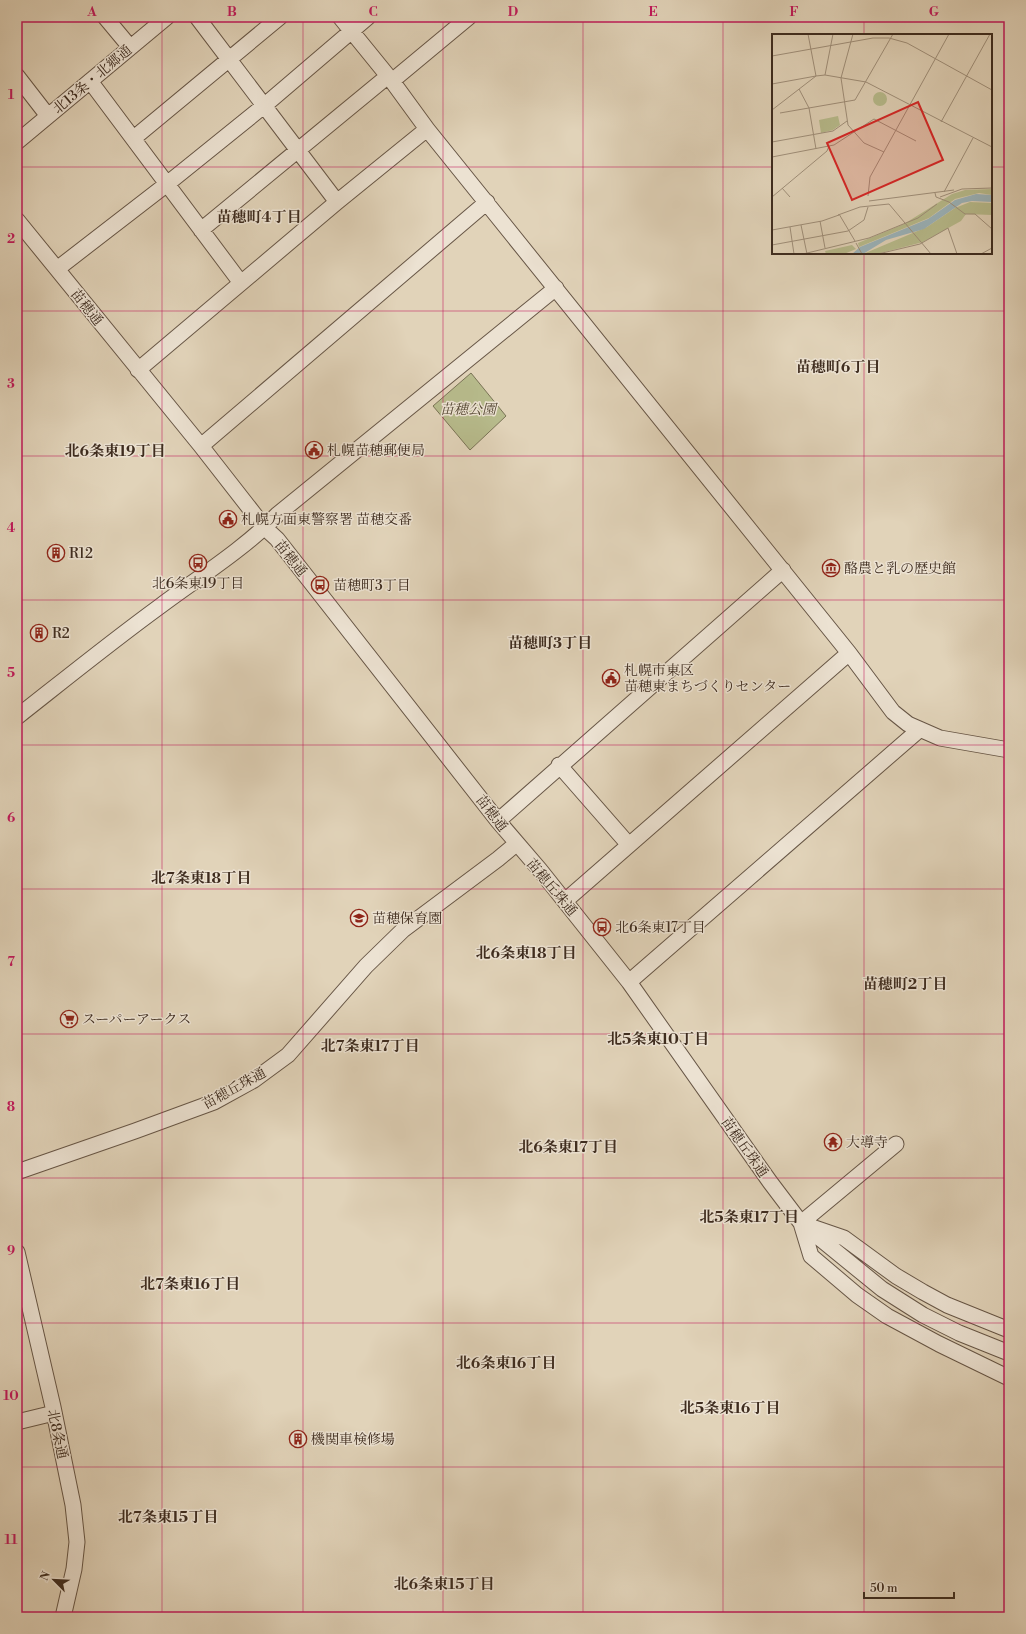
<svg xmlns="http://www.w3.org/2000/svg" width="1026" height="1634" font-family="'Libre Bodoni','Noto Serif JP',serif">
  <rect width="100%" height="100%" fill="#e1d3b9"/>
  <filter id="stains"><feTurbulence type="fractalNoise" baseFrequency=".005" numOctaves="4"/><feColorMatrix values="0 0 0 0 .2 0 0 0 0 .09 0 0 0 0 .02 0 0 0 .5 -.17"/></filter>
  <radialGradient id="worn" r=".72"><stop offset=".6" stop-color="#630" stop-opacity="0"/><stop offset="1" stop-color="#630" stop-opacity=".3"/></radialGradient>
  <!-- park -->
  <path fill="#b7bb8c" stroke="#7a7456" d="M 471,373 L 506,416 L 470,450 L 433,406 Z"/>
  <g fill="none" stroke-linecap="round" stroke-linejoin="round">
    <defs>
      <path id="minor" d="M 105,17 L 130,47
        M 197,17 L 337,202
        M 340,17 L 392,81 L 427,129 L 849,653 L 893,712 L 908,724 L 940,738 L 1009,750
        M 17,76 L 48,116
        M 90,81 L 241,283
        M 392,81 L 469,17
        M 134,138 L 280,17
        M 17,142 L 167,17
        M 17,220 L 201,446 L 265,528 L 277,539 L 498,821 L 540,870 L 629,982 L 770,1182 L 801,1223 L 882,1289 L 923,1315 L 959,1333 L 1009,1353
        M 201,230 L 388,76
        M 57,269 L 167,184 L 265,105 L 368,17
        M 138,370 L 337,202 L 427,129
        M 201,446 L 487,202
        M 17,717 C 64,680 111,642 159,607 C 199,577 243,550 278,514 L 556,288
        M 559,765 L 629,845
        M 498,821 L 783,570
        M 565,901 L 849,653
        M 629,982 L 919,730
        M 17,1172 L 135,1131 L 214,1102 L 254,1080 L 288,1055 L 366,966 L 403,930 L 498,859 L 516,844
        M 801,1223 L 811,1256 L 857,1295 L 887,1316 L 939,1344 L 1009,1378
        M 801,1223 L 896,1144
        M 812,1227 L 844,1238 L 896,1276 L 923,1292 L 947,1305 L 1009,1330
        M 17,1252 L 53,1407 L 73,1505 L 77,1542 L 74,1569 L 63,1617
        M 17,1422 L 54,1413"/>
    </defs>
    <!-- minor casing -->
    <use href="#minor" stroke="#675646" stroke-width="17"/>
    <!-- minor -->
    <use href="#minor" stroke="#ece2d2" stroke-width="15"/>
  </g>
  <!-- grid -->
  <path fill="none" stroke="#c2185b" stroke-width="1" stroke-opacity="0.55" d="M 162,17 L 162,1617M 303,17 L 303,1617M 443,17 L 443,1617M 583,17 L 583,1617M 723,17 L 723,1617M 864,17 L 864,35M 17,167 L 773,167M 991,167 L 1009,167M 864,253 L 864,1617M 17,311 L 1009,311M 17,456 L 1009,456M 17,600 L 1009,600M 17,745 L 1009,745M 17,889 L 1009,889M 17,1034 L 1009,1034M 17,1178 L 1009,1178M 17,1323 L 1009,1323M 17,1467 L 1009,1467"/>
  <!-- icons -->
  <defs>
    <symbol id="civic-ring" viewBox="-11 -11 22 22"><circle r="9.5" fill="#ece2d2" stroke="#8f2418" stroke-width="1.5"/><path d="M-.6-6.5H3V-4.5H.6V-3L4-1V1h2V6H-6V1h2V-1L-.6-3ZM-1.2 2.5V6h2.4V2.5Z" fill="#8f2418"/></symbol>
    <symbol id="building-ring" viewBox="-11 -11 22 22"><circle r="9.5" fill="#ece2d2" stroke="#8f2418" stroke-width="1.5"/><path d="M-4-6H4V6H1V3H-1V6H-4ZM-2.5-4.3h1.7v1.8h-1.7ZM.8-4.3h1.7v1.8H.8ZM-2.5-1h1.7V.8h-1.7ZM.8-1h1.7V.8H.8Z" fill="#8f2418"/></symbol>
    <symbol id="bus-ring" viewBox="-11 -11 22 22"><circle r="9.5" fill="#ece2d2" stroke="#8f2418" stroke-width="1.5"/><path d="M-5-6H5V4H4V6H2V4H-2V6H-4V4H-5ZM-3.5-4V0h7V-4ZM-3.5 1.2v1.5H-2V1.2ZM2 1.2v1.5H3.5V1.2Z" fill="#8f2418"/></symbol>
    <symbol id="museum-ring" viewBox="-11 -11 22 22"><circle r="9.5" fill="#ece2d2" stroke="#8f2418" stroke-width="1.5"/><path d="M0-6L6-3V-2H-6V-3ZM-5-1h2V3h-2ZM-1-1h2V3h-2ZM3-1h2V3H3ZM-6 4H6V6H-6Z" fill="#8f2418"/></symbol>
    <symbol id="school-ring" viewBox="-11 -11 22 22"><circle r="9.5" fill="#ece2d2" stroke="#8f2418" stroke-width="1.5"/><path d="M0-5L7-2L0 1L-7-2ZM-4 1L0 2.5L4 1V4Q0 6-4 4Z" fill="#8f2418"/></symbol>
    <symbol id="supermarket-ring" viewBox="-11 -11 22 22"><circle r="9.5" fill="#ece2d2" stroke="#8f2418" stroke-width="1.5"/><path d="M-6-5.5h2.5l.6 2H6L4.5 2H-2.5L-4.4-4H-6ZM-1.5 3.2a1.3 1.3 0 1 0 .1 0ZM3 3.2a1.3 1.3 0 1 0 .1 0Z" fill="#8f2418"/></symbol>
    <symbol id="temple-ring" viewBox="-11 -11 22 22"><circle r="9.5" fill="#ece2d2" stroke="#8f2418" stroke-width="1.5"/><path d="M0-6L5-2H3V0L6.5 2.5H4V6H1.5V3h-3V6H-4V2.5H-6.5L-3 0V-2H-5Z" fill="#8f2418"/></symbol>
  </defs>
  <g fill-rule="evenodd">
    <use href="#civic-ring" x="304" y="440" width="20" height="20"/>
    <use href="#civic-ring" x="218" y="509" width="20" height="20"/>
    <use href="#building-ring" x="46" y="543" width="20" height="20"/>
    <use href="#bus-ring" x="188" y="553" width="20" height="20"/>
    <use href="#museum-ring" x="821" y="558" width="20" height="20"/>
    <use href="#bus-ring" x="310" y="575" width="20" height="20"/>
    <use href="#building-ring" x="29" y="623" width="20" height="20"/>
    <use href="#civic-ring" x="601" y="668" width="20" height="20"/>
    <use href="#school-ring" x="349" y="908" width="20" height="20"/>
    <use href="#bus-ring" x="592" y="917" width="20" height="20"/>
    <use href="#supermarket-ring" x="59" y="1009" width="20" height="20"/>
    <use href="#temple-ring" x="823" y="1132" width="20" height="20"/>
    <use href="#building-ring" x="288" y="1429" width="20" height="20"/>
  </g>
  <g text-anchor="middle" stroke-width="3" stroke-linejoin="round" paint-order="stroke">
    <!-- street labels -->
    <g font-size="14" fill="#3e2c1f" stroke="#ece2d2">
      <text transform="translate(92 79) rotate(-40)" y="5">北13条・北郷通</text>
      <text transform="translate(87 307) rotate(51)" y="5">苗穂通</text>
      <text transform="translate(291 558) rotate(51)" y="5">苗穂通</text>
      <text transform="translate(492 813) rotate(52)" y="5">苗穂通</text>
      <text transform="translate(552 887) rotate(50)" y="5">苗穂丘珠通</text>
      <text transform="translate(234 1088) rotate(-29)" y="5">苗穂丘珠通</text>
      <text transform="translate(745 1147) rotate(55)" y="5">苗穂丘珠通</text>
      <text transform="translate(58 1434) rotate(78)" y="5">北8条通</text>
    </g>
    <!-- park labels -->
    <g font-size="14" font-style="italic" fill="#564935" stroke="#ece2d2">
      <text x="468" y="414">苗穂公園</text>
    </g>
    <!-- poi labels -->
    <g font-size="14" fill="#3e2c1f" stroke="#ece2d2" text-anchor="start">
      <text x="327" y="455">札幌苗穂郵便局</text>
      <text x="241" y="524">札幌方面東警察署 苗穂交番</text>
      <text x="69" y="558">R12</text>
      <text x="844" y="573">酪農と乳の歴史館</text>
      <text x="198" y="588" text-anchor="middle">北6条東19丁目</text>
      <text x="333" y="590">苗穂町3丁目</text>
      <text x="52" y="638">R2</text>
      <text x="624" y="675">札幌市東区<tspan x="624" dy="16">苗穂東まちづくりセンター</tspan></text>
      <text x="372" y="923">苗穂保育園</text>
      <text x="615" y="932">北6条東17丁目</text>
      <text x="82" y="1024">スーパーアークス</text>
      <text x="846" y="1147">大導寺</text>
      <text x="311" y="1444">機関車検修場</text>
    </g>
    <!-- neighbourhood labels -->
    <g font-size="15" font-weight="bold" fill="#3e2c1f" stroke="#ece2d2">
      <text x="259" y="222">苗穂町4丁目</text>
      <text x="838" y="372">苗穂町6丁目</text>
      <text x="115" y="456">北6条東19丁目</text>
      <text x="550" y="648">苗穂町3丁目</text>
      <text x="201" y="883">北7条東18丁目</text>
      <text x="526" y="958">北6条東18丁目</text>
      <text x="905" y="989">苗穂町2丁目</text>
      <text x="658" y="1044">北5条東10丁目</text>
      <text x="370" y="1051">北7条東17丁目</text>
      <text x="568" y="1152">北6条東17丁目</text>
      <text x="749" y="1222">北5条東17丁目</text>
      <text x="190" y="1289">北7条東16丁目</text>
      <text x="506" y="1368">北6条東16丁目</text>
      <text x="730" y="1413">北5条東16丁目</text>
      <text x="168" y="1522">北7条東15丁目</text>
      <text x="444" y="1589">北6条東15丁目</text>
    </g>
  </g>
  <!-- overview -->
  <g transform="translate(772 34)">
    <rect width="220" height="220" fill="#e1d3b9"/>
    <path d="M101 65a7 7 0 1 1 14 0a7 7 0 1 1-14 0ZM 66,82 L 68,91 L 61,96 L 49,99 L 47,86 ZM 220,155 L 220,161 L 207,159 L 183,165 L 157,184 L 87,213 L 86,209 L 132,190 L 180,160 L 193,156 ZM 198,168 L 220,169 L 220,181 L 194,180 L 189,187 L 151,208 L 105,220 L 91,220 L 155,193 L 183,174 ZM 80,211 L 84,215 L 72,220 L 54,220 L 53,217 Z" fill="#b7bb8c"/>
    <path d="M 204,160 L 220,161 L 220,168 L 200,167 L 190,169 L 152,195 L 114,206 L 91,220 L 80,220 L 88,213 L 156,185 L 183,166 Z" fill="#9bb4bb"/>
    <path fill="none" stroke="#a0907b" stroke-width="1" d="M 81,0 L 69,44 L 76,91 L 92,109 L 112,118M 0,22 L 101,4 L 117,4 L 135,9 L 220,56M 53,41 L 94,48 L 220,113M 0,50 L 44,42 L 36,0M 27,55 L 37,74 L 44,115M 0,76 L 44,42 L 53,41 L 61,0M 8,79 L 83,66 L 121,0M 169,88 L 218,0M 0,108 L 61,97 L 75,87M 0,123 L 62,111 L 102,85 L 144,107M 10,154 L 18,163M 172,158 L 201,104M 163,159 L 164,163 L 177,168 L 193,180 L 203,180 L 220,195M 96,162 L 98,143 L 177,0M 0,163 L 55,117 L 57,112M 168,163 L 190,155 L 220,154M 97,167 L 182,156M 67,180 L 83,207M 66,181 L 88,173 L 117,170 L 159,220M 48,187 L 53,214M 29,191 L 35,220M 18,193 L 22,220M 0,196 L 50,187 L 67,181M 84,209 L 90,220M 0,211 L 76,197 L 92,186 L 96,173M 31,220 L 97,204 L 146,184 L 165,170M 106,220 L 148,210 L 176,194 L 185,220M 209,220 L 220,214"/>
    <path fill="#d62828" fill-opacity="0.15" stroke="#d62828" stroke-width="2" d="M 146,68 L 171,126 L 80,166 L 55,109 Z"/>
    <rect width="220" height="220" fill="none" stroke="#3e2c1f" stroke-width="2"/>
  </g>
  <!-- margin -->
  <rect width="1026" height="1634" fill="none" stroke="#e1d3b9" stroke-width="44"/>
  <!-- north arrow -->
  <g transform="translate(54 1580) rotate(294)" stroke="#ece2d2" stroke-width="3" paint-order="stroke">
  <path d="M0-3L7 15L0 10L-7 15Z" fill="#3e2c1f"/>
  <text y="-6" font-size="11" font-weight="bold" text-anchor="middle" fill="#3e2c1f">N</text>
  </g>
  <!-- scale -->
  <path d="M864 1592v6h90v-6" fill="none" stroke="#3e2c1f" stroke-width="2"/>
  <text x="870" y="1592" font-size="12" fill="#3e2c1f" stroke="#ece2d2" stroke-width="3" paint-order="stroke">50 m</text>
  <rect x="22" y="22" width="982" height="1590" fill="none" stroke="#c2185b" stroke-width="1.5"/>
  <g font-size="13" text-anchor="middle" font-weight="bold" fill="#c2185b">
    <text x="92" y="16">A</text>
    <text x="232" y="16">B</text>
    <text x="373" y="16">C</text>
    <text x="513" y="16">D</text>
    <text x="653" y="16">E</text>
    <text x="794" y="16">F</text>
    <text x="934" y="16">G</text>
    <text x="11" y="99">1</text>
    <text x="11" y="243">2</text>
    <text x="11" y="388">3</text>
    <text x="11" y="532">4</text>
    <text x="11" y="677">5</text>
    <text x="11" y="822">6</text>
    <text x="11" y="966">7</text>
    <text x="11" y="1111">8</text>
    <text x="11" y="1255">9</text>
    <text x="11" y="1400">10</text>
    <text x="11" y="1544">11</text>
  </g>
  <rect width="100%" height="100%" filter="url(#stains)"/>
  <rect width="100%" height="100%" fill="url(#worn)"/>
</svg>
